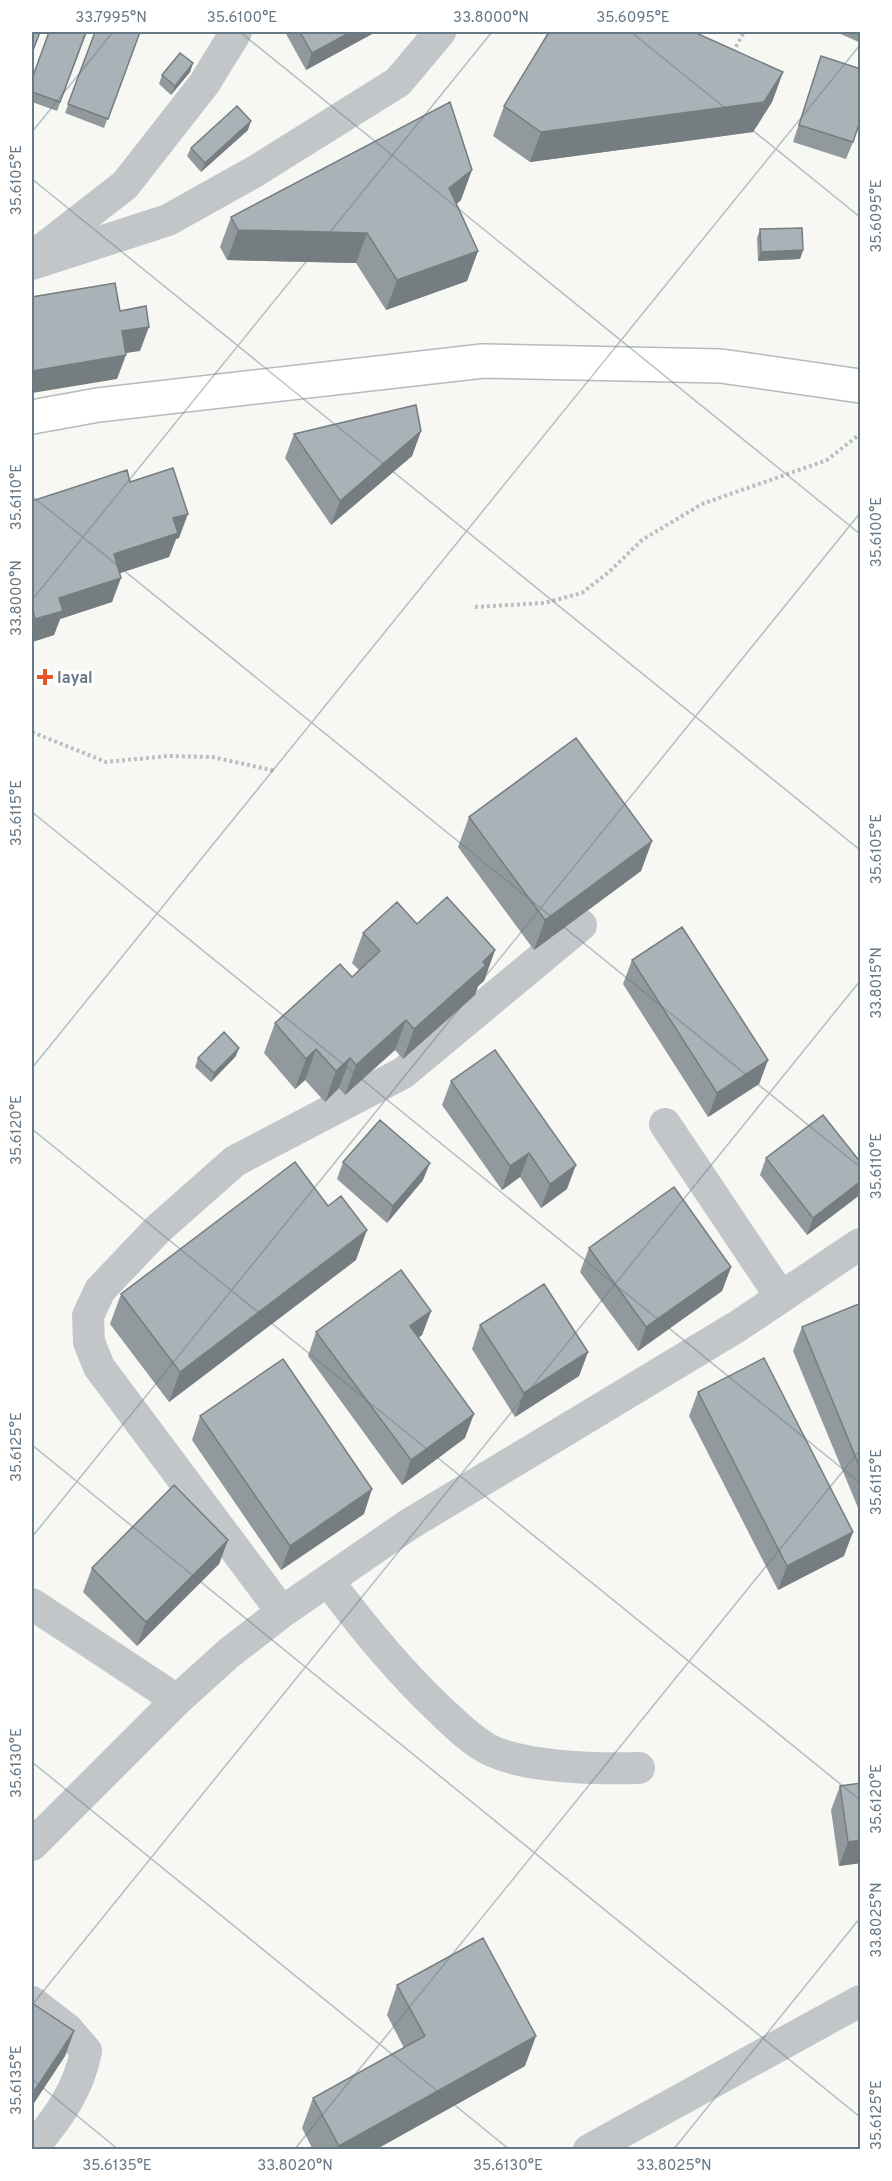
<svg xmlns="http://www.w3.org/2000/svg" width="892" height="2181" font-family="Overpass,sans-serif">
  <rect width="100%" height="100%" fill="#f7f7f4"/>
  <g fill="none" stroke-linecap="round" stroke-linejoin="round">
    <defs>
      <path id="secondary" d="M 32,417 L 98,405 L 483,361 L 721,366 L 860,386"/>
    </defs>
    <!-- secondary casing -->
    <use href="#secondary" stroke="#b4babe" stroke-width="36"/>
    <!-- path -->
    <path stroke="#bcbec1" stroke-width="4" stroke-dasharray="3 3" stroke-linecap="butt" d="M 733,52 L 744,32
      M 475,607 L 544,603 L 582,593 L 610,571 L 642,540 L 702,504 L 827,460 L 860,434
      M 32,732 L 106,762 L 168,756 L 212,757 L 276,771"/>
    <!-- street -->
    <path stroke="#c2c6c9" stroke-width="32" d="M 35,255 L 125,185 L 204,84 L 236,32
      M 32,264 L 168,220 L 254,172 L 398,82 L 440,32
      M 665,1124 L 781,1297
      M 329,1582 C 362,1626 396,1668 437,1707 C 452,1721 467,1737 486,1748 C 522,1768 598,1769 639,1768
      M 32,1604 L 177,1700
      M 282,1612 L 99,1367 L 89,1342 L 88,1316 L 100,1290 L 158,1229 L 235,1161 L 403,1073 L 581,925
      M 32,1845 L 177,1700 L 229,1653 L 282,1612 L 408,1525 L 738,1326 L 860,1244
      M 32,2002 L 67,2029 L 86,2051 C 79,2090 57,2119 32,2149
      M 589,2150 L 860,2001"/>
    <!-- secondary -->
    <use href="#secondary" stroke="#fff" stroke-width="33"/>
  </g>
  <!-- wall -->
  <path fill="#91999d" d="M 87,32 L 57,111 L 32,102 L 32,79 Z
    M 95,32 L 140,32 L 104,128 L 65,113 Z
    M 285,32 L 373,32 L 372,34 L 306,70 Z
    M 836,32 L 861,32 L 861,43 Z
    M 821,56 L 853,142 L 846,159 L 793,142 Z
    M 193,63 L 190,72 L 171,95 L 159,84 L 162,75 Z
    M 783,72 L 772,102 L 753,132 L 530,162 L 493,136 L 504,106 Z
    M 248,130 L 201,172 L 187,156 L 191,148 Z
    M 461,200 L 457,204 L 478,251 L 467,281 L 386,310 L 356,263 L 227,260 L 220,247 L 231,217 Z
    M 760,229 L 803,250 L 800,259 L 758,261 L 757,238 Z
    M 421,431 L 412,456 L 331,525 L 285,458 L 294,434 Z
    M 130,482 L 179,538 L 176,539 L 169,557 L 120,573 L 112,602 L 60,619 L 54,635 L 32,642 L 32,501 Z
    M 469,817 L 652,841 L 641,871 L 534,950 L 458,847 Z
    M 417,924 L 495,950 L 484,981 L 478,986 L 475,995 L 403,1059 L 395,1050 L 345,1095 L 339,1088 L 325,1102 L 305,1080 L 295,1089 L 264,1053 L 275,1023 L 352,977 L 359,970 L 352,963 L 363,933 Z
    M 632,960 L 768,1060 L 759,1084 L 708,1117 L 623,984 Z
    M 236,1056 L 211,1082 L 195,1067 L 198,1058 Z
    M 451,1081 L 567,1189 L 541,1208 L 520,1177 L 502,1190 L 442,1105 Z
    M 766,1158 L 861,1163 L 861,1194 L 807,1235 L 760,1175 Z
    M 343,1162 L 423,1180 L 387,1223 L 337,1179 Z
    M 589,1248 L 731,1267 L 722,1291 L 638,1351 L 580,1272 Z
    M 356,1260 L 169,1402 L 110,1324 L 121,1294 Z
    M 861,1303 L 861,1515 L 793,1351 L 802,1327 Z
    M 431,1311 L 422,1335 L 418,1338 L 465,1438 L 402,1485 L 308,1356 L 316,1332 Z
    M 480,1325 L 588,1352 L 579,1376 L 515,1417 L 472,1349 Z
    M 698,1392 L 844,1556 L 778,1590 L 689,1416 Z
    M 200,1416 L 364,1514 L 281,1570 L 192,1440 Z
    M 228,1540 L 219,1564 L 137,1646 L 83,1592 L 92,1568 Z
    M 840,1786 L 861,1863 L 839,1866 L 831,1810 Z
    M 397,1985 L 525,2066 L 375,2150 L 313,2150 L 302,2128 L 313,2098 L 404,2048 L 387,2015 Z
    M 32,2003 L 74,2031 L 65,2056 L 32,2106 Z"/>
  <!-- shaded-wall -->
  <path fill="#767d80" d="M 351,32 L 373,32 L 372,34 L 306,70 L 312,53 Z
    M 193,63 L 190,72 L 171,95 L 175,86 Z
    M 783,72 L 772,102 L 753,132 L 530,162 L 541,132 Z
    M 251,121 L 248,130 L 201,172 L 205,163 Z
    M 472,170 L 461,200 L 438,218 L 449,188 Z
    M 238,230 L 367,233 L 356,263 L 227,260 Z
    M 803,250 L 800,259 L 758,261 L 761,252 Z
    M 478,251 L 467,281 L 386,310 L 397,280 Z
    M 149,327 L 140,351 L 113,355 L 122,331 Z
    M 126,355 L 117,379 L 32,393 L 32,371 Z
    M 421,431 L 412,456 L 331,525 L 340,501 Z
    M 188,514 L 179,538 L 176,539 L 169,557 L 105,578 L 114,554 L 173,518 Z
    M 121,578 L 112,602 L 60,619 L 54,635 L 32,642 L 32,630 L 35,619 L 59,598 Z
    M 652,841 L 641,871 L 534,950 L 545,920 Z
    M 495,950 L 484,981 L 478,986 L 475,995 L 403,1059 L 414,1029 Z
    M 406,1020 L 395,1050 L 345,1095 L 356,1065 Z
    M 239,1048 L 236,1056 L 211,1082 L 214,1073 Z
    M 316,1049 L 305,1080 L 295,1089 L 306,1059 Z
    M 350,1058 L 339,1088 L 325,1102 L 336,1071 Z
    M 768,1060 L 759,1084 L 708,1117 L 717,1093 Z
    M 529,1153 L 520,1177 L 502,1190 L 510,1166 Z
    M 430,1163 L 423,1180 L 387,1223 L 393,1206 Z
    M 576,1165 L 567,1189 L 541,1208 L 550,1184 Z
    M 861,1181 L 861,1194 L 807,1235 L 813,1218 Z
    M 367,1230 L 356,1260 L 169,1402 L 180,1372 Z
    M 731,1267 L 722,1291 L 638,1351 L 646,1327 Z
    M 431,1311 L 422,1335 L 401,1350 L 410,1326 Z
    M 588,1352 L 579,1376 L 515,1417 L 524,1393 Z
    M 474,1414 L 465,1438 L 402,1485 L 411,1460 Z
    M 372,1489 L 364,1514 L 281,1570 L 290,1546 Z
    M 853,1532 L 844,1556 L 778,1590 L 787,1566 Z
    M 228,1540 L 219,1564 L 137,1646 L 146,1622 Z
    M 861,1840 L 861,1863 L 839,1866 L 848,1842 Z
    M 74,2031 L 65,2056 L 32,2106 L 32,2099 L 35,2090 Z
    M 536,2036 L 525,2066 L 375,2150 L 337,2150 L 339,2146 Z"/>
  <!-- building -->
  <path fill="#a9b2b7" stroke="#767d80" stroke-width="1.5" d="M 32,32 L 40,32 L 32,53 Z
    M 49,32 L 86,32 L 60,102 L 32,92 L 32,79 Z
    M 95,32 L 140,32 L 108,119 L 68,104 Z
    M 300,32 L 351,32 L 312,53 Z
    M 549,32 L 694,32 L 783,72 L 764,102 L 541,132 L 504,106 Z
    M 180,53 L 193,63 L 175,86 L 162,75 Z
    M 821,56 L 861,69 L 861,118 L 853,142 L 799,125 Z
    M 450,102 L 472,170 L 449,188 L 478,251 L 397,280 L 367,233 L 238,230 L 231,217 Z
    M 237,106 L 251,121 L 205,163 L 191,148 Z
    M 802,228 L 803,250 L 761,252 L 760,229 Z
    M 115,283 L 120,311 L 146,306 L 149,327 L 122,331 L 126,355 L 32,371 L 32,297 Z
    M 416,405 L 421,431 L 340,501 L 294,434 Z
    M 173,468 L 188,514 L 173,518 L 178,533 L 114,554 L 121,578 L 59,598 L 63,611 L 35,619 L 32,607 L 32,501 L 127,470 L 130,482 Z
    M 576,738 L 652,841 L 545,920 L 469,817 Z
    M 447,897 L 495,950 L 483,962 L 486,965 L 414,1029 L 406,1020 L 356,1065 L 350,1058 L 336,1071 L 316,1049 L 306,1059 L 275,1023 L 340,964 L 352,977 L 380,951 L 363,933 L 397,902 L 417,924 Z
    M 682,927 L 768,1060 L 717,1093 L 632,960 Z
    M 224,1032 L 239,1048 L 214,1073 L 198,1058 Z
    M 495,1050 L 576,1165 L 550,1184 L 529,1153 L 510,1166 L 451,1081 Z
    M 823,1115 L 861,1163 L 861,1181 L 813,1218 L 766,1158 Z
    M 380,1120 L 430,1163 L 393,1206 L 343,1162 Z
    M 295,1162 L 328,1206 L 341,1196 L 367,1230 L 180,1372 L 121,1294 Z
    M 674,1187 L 731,1267 L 646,1327 L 589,1248 Z
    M 401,1270 L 431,1311 L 410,1326 L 474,1414 L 411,1460 L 316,1332 Z
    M 544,1284 L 588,1352 L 524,1393 L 480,1325 Z
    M 861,1303 L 861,1470 L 802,1327 Z
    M 764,1358 L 853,1532 L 787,1566 L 698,1392 Z
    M 283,1359 L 372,1489 L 290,1546 L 200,1416 Z
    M 174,1485 L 228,1540 L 146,1622 L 92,1568 Z
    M 861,1783 L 861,1840 L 848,1842 L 840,1786 Z
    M 483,1938 L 536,2036 L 339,2146 L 313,2098 L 425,2036 L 397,1985 Z
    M 32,2003 L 74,2031 L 35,2090 L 32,2088 Z"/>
  <!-- ticks -->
  <path fill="none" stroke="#667785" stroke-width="1.5" stroke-opacity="0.45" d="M 240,32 L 860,534M 631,32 L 860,217M 32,132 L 113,32M 32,179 L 860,850M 32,496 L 860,1167M 32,600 L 492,32M 32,812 L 860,1483M 32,1068 L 860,45M 32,1129 L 860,1800M 32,1445 L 860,2117M 32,1537 L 860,513M 32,1762 L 510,2150M 32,2005 L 860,981M 32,2079 L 119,2150M 294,2150 L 860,1450M 673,2150 L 860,1918"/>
  <!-- markers -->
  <path fill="#e45527" stroke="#fff" stroke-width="2" d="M42 668h6v6h6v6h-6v6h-6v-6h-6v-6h6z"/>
  <g text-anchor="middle" stroke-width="6" stroke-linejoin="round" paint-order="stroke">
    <!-- poi labels -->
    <g font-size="16" font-weight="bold" fill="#667785" stroke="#fff" text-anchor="start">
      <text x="57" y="683">layal</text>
    </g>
  </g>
  <!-- border -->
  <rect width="892" height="2181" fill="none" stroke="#ffffff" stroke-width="66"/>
  <rect x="33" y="33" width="826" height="2115" fill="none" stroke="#667785" stroke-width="2"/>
  <g font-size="15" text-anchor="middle" fill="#667785">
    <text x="111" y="22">33.7995°N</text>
    <text x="242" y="22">35.6100°E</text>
    <text x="491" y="22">33.8000°N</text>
    <text x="633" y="22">35.6095°E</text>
    <text transform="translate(16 180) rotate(-90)" y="5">35.6105°E</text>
    <text transform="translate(876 216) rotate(-90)" y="5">35.6095°E</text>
    <text transform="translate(16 497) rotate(-90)" y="5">35.6110°E</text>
    <text transform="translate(876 532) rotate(-90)" y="5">35.6100°E</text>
    <text transform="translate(16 598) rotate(-90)" y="5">33.8000°N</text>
    <text transform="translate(16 813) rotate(-90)" y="5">35.6115°E</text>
    <text transform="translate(876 849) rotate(-90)" y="5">35.6105°E</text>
    <text transform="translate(876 983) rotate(-90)" y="5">33.8015°N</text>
    <text transform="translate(16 1130) rotate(-90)" y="5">35.6120°E</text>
    <text transform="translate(876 1166) rotate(-90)" y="5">35.6110°E</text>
    <text transform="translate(16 1447) rotate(-90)" y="5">35.6125°E</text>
    <text transform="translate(876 1482) rotate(-90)" y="5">35.6115°E</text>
    <text transform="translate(16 1763) rotate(-90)" y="5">35.6130°E</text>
    <text transform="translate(876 1799) rotate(-90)" y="5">35.6120°E</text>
    <text transform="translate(876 1920) rotate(-90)" y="5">33.8025°N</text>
    <text transform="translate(16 2080) rotate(-90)" y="5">35.6135°E</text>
    <text transform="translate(876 2115) rotate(-90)" y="5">35.6125°E</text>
    <text x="117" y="2170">35.6135°E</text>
    <text x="295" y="2170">33.8020°N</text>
    <text x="508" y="2170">35.6130°E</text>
    <text x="674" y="2170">33.8025°N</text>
  </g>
</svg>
